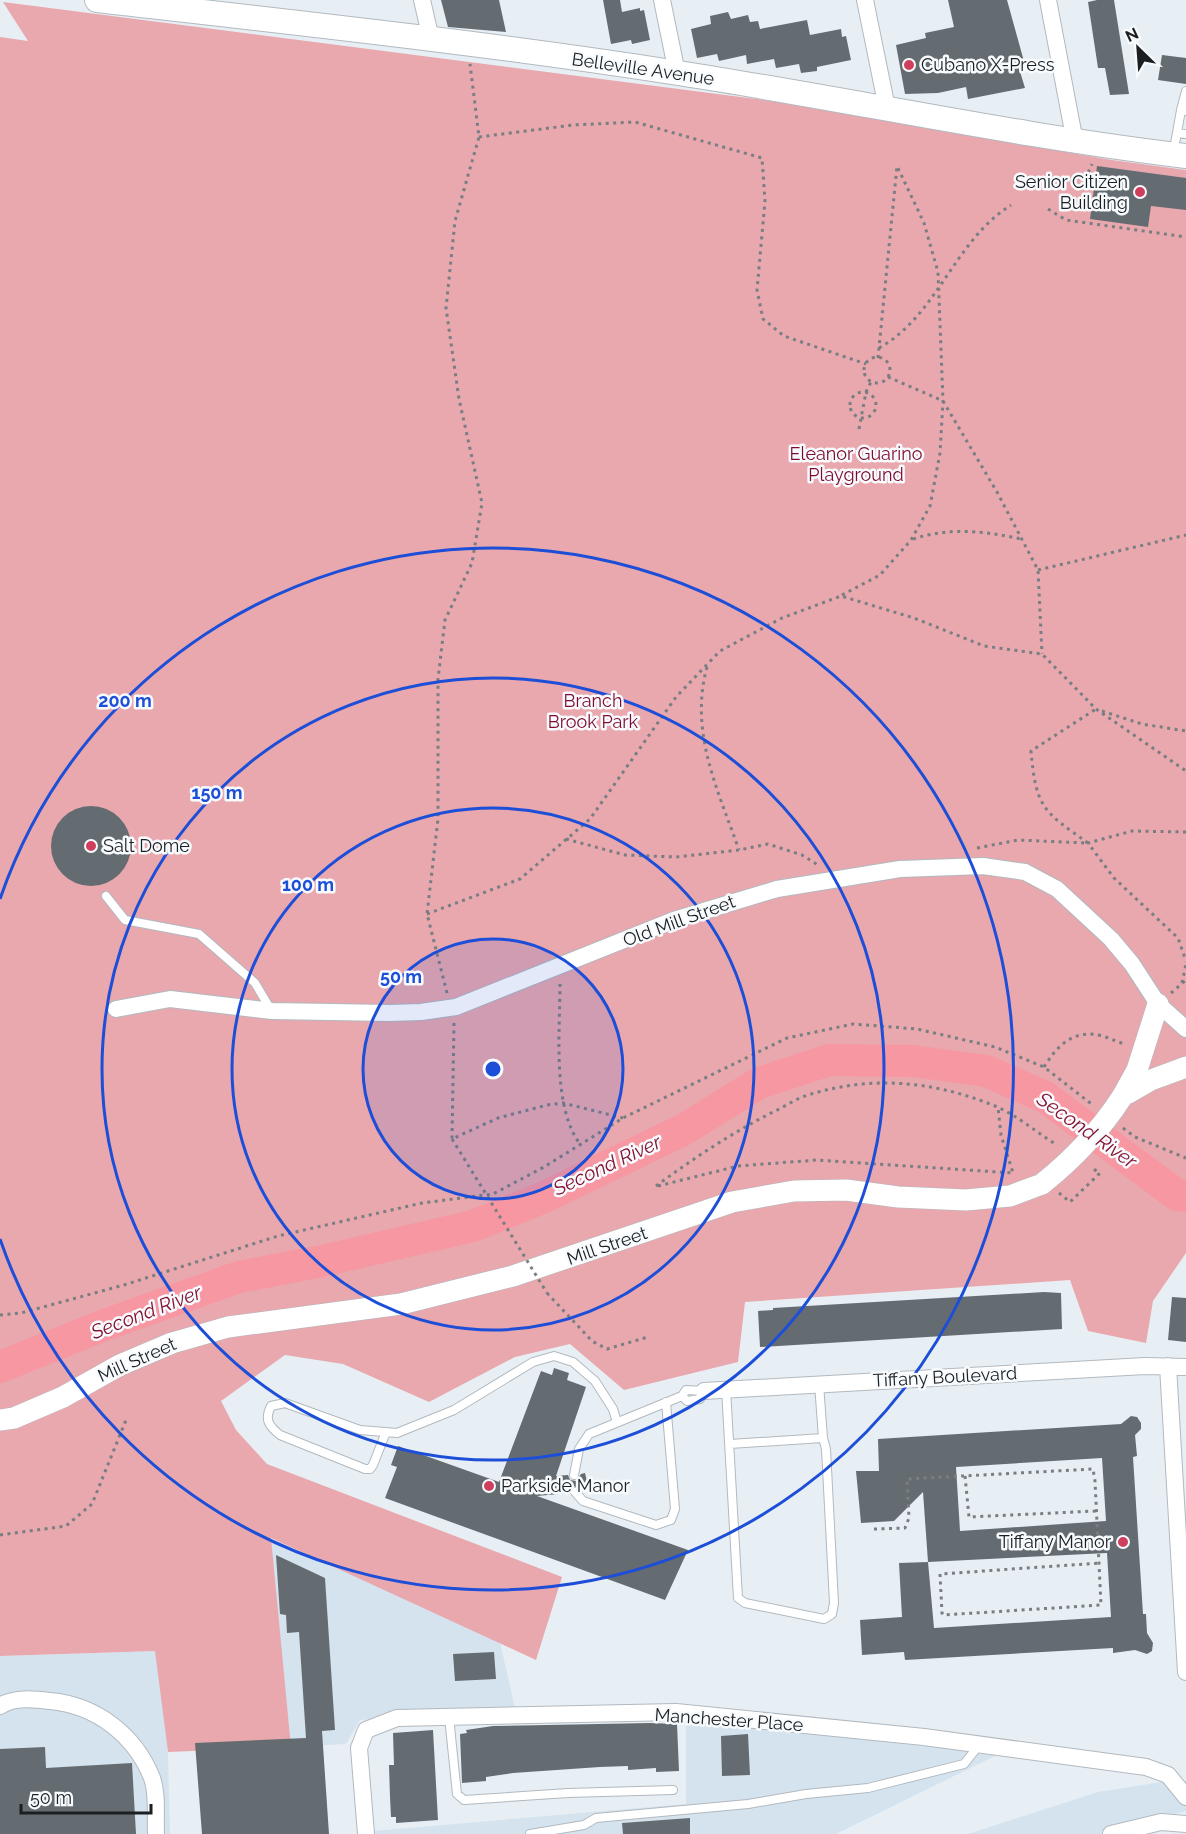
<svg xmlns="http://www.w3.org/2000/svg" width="1186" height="1834" font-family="Raleway,sans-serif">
  <rect width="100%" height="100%" fill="#e7eff5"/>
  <!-- built -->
  <path fill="#d5e3ee" d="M 270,1538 L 500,1642 L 515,1708 L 360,1720 L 346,1744 L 291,1747 Z
    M 156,1651 L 168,1752 L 170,1834 L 0,1834 L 0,1656 Z
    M 686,1721 L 999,1754 L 836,1834 L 362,1834 L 361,1832 L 686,1804 Z
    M 1168,1781 L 1186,1781 L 1186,1811 L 1104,1834 L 968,1834 L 1098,1792 Z"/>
  <!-- green -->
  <path fill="#e8a8ae" d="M 3,2 L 787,103 L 1112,160 L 1186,170 L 1186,1253 L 1153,1301 L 1146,1343 L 1088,1331 L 1070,1280 L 745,1302 L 738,1362 L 624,1390 L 570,1344 L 515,1357 L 429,1402 L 343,1364 L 285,1355 L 221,1401 L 236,1430 L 267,1464 L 562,1577 L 536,1660 L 271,1538 L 291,1747 L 168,1752 L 155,1651 L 0,1656 L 0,37 L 28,41 Z"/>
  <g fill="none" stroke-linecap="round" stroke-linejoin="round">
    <!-- river -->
    <path stroke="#f797a2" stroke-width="32" d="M 0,1367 L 102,1326 L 239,1277 L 322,1261 L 473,1226 L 542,1198 L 683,1130 L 759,1083 L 829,1060 L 913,1061 L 986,1071 L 1045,1097 L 1177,1195 L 1186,1196"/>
  </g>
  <!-- building -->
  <path fill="#656c71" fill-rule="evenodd" d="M 441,0 L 499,0 L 506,32 L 448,27 Z
    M 603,0 L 620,0 L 622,12 L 640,8 L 640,11 L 644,10 L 650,40 L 632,44 L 631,40 L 611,44 Z
    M 948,0 L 1007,0 L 1025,65 L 1018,65 L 1025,88 L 968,99 L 966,87 L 938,93 L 905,94 L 896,45 L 926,38 L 925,33 L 954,27 Z
    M 1097,0 L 1114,0 L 1129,94 L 1110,95 L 1105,68 L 1098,68 L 1088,2 Z
    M 728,12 L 731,19 L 748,15 L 750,22 L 758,21 L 760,29 L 807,20 L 810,35 L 841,29 L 842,37 L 846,36 L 851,60 L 817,67 L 817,71 L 801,73 L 799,64 L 776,68 L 774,59 L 747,64 L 746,55 L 719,61 L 717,54 L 697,58 L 691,29 L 711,24 L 710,16 Z
    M 1162,55 L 1186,58 L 1186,84 L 1158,80 Z
    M 1097,166 L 1186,178 L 1186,210 L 1151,206 L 1148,227 L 1090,219 Z
    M51 846a40 40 0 1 1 80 0a40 40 0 1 1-80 0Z
    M 1044,1292 L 1061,1293 L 1062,1329 L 760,1347 L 758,1311 L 773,1310 L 773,1308 Z
    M 1172,1297 L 1186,1298 L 1186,1342 L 1168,1340 Z
    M 554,1368 L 569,1373 L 567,1380 L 586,1387 L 556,1476 L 568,1475 L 570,1480 L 576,1481 L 581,1474 L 585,1473 L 589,1490 L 582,1491 L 574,1486 L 569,1493 L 537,1496 L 688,1550 L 665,1600 L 385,1498 L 397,1467 L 391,1465 L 398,1446 L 499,1482 L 541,1371 L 552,1375 Z
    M 1131,1416 L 1137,1417 L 1141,1423 L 1141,1429 L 1135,1435 L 1137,1456 L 1133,1457 L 1143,1614 L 1146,1614 L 1147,1633 L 1153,1643 L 1152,1651 L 1147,1654 L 1135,1650 L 1113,1653 L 1113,1648 L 905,1660 L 904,1652 L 862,1655 L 860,1620 L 902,1617 L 899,1563 L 928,1562 L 923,1492 L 894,1521 L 861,1523 L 856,1471 L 879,1471 L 878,1439 L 1121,1424 ZM 1102,1458 L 1106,1521 L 960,1531 L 956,1467 ZM 1107,1553 L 1111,1617 L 934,1628 L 928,1562 Z
    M 276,1555 L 325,1578 L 335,1730 L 322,1731 L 329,1834 L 202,1834 L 195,1743 L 306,1738 L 299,1632 L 287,1633 L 286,1615 L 280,1614 Z
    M 494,1652 L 496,1679 L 455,1681 L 453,1654 Z
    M 650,1723 L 677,1724 L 679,1771 L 656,1772 L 656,1768 L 628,1770 L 628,1766 L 600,1767 L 513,1773 L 486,1777 L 486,1781 L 462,1783 L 460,1734 L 467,1733 L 466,1730 L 493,1726 Z
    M 433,1730 L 438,1820 L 396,1823 L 396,1817 L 391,1817 L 390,1797 L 389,1765 L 394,1765 L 393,1733 Z
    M 748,1734 L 750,1775 L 722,1776 L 721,1736 Z
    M 45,1747 L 46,1768 L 132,1763 L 136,1834 L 0,1834 L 0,1749 Z
    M 690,1818 L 690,1834 L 623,1834 L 622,1823 Z"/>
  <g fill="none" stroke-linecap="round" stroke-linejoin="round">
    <defs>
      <path id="service" d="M 1181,110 L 1186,91
        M 1177,133 L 1181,110 L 1186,111
        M 1173,153 L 1177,133 L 1186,134
        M 106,896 L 125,920 L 199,934 L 255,983 L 271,1010
        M 726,1389 L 738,1598 L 745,1603 L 824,1619 L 832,1614 L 834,1603 L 826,1449 L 823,1438 L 819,1384
        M 682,1396 L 687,1401 L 700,1399 L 702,1391
        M 386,1432 L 373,1465 L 370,1469 L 365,1469 L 280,1435 C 269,1426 264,1420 271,1406 L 285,1403 L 360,1430 L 397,1433 L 454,1410 L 533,1362 L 554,1356 L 573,1362 L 595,1381 L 613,1409 L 617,1422
        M 730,1444 L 823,1438
        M 574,1475 L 579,1449 L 589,1434 L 682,1396 L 686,1390 L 704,1391
        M 575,1492 L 583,1501 L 656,1525 L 671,1520 L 675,1509 L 666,1402
        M 449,1717 L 457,1794 L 464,1800 L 568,1793 L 673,1790
        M 530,1834 L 584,1825 L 596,1818 L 748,1804 L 806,1794 L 868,1788 L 964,1764 L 980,1744"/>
      <path id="minor" d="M 422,0 L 431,39
        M 662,0 L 677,73
        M 865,0 L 887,108
        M 1048,0 L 1075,142
        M 116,1009 L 170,999 L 272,1011 L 389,1013 L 421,1012 L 456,1007 L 674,920 L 777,889 L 900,869 L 983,866 L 1025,872 L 1057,889 L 1111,939 L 1132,964 L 1158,1004 L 1186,1029
        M 1168,1366 L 1186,1672
        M 704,1391 L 1145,1366 L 1186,1367
        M 0,1706 C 14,1697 34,1699 50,1701 C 96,1705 135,1735 152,1778 C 158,1794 155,1817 156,1834
        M 366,1834 L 359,1748 L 366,1730 L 397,1718 L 676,1712 L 924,1737 L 1146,1767 L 1168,1775 L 1186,1797
        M 1111,1834 L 1161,1822 L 1186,1824"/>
      <path id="tertiary" d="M 1125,1095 L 1151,1080 L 1186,1067
        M 1122,1097 L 1137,1070 L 1158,1004
        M 0,1420 L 14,1418 L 63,1397 L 120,1365 L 172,1343 L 228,1327 L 401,1304 L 513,1276 L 732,1202 L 794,1191 L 846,1190 L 898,1197 L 966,1200 L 1010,1196 L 1042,1184"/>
      <path id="secondary" d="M 97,0 C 291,22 485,43 678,73 C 848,99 1016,136 1186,156"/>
    </defs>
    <!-- service casing -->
    <use href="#service" stroke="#b2b9bf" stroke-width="10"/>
    <!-- minor casing -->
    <use href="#minor" stroke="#b2b9bf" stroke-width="18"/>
    <!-- tertiary casing -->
    <use href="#tertiary" stroke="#b2b9bf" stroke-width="22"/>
    <!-- secondary casing -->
    <use href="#secondary" stroke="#b2b9bf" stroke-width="26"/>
    <!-- path -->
    <path stroke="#797e82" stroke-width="3" stroke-dasharray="3 4.5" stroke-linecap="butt" d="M 479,137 L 573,125 L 635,122 L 762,158 L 765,201 L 757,290 L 763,319 L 784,336 L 866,364
      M 1082,186 L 1092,164
      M 1048,209 L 1066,220 L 1186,237
      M 879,348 C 938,315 953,242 1011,205
      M864 370a13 13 0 1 1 26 0a13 13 0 1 1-26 0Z
      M 878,358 L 897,166
      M 888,377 L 943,401 L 997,492 L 1038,570 L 1042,654
      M850 405a13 13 0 1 1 26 0a13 13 0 1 1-26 0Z
      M 859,429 L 866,392 L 871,382
      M 913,539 C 950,527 984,531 1021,539
      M 1038,570 L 1186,535
      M 842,595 L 880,575 L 911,540 L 930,506 L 940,453 L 943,401 L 938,272 L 924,223 L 897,166
      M 707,667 C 689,732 718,790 739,850
      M 1102,711 L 1142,724 L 1186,731
      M 1186,832 L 1132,831 L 1088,843 L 1114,878 L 1178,938 L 1186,961
      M 566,839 L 625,855 L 676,857 L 739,850 L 768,844 L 802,855 L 818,865
      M 1088,843 C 1043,811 1036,808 1031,751 L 1096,709
      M 977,848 L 1018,840 L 1086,843
      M 427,914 L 520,879 L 590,819 L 676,697 L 720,651 L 782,618 L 841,596 L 914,618 L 984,646 L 1042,654 L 1096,709 L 1186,771
      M 1182,983 L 1186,964
      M 560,984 C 560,1030 552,1107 580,1144
      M 447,993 L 427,914 L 438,819 L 438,679 L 445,620 L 472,563 L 482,503 L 459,399 L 446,308 L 455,221 L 479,137 L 470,64
      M 1171,993 L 1186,980
      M 454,1023 L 452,1139 L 498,1118 L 547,1105 L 563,1103 L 623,1118
      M 1044,1067 C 1057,1046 1074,1028 1102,1036 C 1110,1038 1117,1042 1125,1044
      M 1123,1128 L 1135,1137 L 1186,1158
      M 656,1186 C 694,1158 733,1132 775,1111 C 786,1106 797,1098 808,1095 C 872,1075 934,1081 995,1106 C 1017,1115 1037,1133 1057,1145
      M 658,1186 L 738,1166 L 817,1160 L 1013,1173 L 1001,1135 L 998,1107
      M 1059,1193 L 1070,1202 L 1100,1173 L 1090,1167
      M 547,1293 L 592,1341 L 607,1349 L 648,1337
      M 0,1315 L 21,1313 L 124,1285 L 278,1236 L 422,1203 L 493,1194 L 544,1167 L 623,1118 L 787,1038 L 853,1024 L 917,1029 L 995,1047 L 1044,1067 L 1094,1106
      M 965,1476 L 969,1517 L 1096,1511
      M 874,1529 L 905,1528 L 909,1518 L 907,1479 L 1093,1469 L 1095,1481 L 1101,1605 L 943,1615 L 942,1613 L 940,1574 L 1100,1563
      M 0,1535 L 66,1526 L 92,1504 L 126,1420"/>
    <!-- service -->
    <use href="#service" stroke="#fff" stroke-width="8"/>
    <!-- minor -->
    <use href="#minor" stroke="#fff" stroke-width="16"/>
    <!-- tertiary -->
    <use href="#tertiary" stroke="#fff" stroke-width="21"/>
    <!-- secondary -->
    <use href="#secondary" stroke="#fff" stroke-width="24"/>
    <defs>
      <path id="tertiary-bridge" d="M 1042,1184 C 1072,1160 1100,1131 1122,1097"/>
    </defs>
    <!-- tertiary-bridge casing -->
    <use href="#tertiary-bridge" stroke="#b2b9bf" stroke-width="22" stroke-linecap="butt"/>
    <!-- path-bridge -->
    <path stroke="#797e82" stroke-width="3" stroke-dasharray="3 4.5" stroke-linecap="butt" d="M 452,1139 L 547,1293"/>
    <!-- tertiary-bridge -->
    <use href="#tertiary-bridge" stroke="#fff" stroke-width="21"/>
  </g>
  <!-- distance rings -->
  <circle cx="493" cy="1069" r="130" fill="#1d4ed8" fill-opacity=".12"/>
  <g fill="none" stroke="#1d4ed8" stroke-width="3">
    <circle cx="493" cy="1069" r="130"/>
    <circle cx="493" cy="1069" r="261"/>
    <circle cx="493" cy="1069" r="391"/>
    <path d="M0 899A521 521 0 1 1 0 1239"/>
  </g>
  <!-- markers -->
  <g fill="#cf3f5d" stroke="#f8fbfe" stroke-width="2">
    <circle cx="909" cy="65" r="6"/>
    <circle cx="1140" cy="192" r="6"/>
    <circle cx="91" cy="846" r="6"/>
    <circle cx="489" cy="1486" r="6"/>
    <circle cx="1123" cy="1542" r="6"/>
  </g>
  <g text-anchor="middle" stroke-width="5" stroke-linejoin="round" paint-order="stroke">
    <!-- poi labels -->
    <g font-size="18" fill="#1c1f21" stroke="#f8fbfe" text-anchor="start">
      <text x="921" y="71">Cubano X-Press</text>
      <text x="1128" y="188" text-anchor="end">Senior Citizen<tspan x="1128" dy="21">Building</tspan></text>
      <text x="103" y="852">Salt Dome</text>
      <text x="501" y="1492">Parkside Manor</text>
      <text x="1111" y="1548" text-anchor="end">Tiffany Manor</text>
    </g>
    <!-- street labels -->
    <g font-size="18" fill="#1c1f21" stroke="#f8fbfe">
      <text transform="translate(643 69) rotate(8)" y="6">Belleville Avenue</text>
      <text transform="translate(679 921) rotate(-20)" y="6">Old Mill Street</text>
      <text transform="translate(607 1246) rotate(-19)" y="6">Mill Street</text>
      <text transform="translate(137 1360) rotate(-24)" y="6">Mill Street</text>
      <text transform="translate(945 1377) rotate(-3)" y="6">Tiffany Boulevard</text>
      <text transform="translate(729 1720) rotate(4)" y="6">Manchester Place</text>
    </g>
    <!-- park labels -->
    <g font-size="18" fill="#7f0a2d" stroke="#f8fbfe">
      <text x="856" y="460">Eleanor Guarino<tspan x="856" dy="21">Playground</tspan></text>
      <text x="593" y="707">Branch<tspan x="593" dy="21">Brook Park</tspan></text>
    </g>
    <!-- water labels -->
    <g font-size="20" font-style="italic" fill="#851432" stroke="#f8fbfe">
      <text transform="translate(1087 1130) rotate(35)" y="7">Second River</text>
      <text transform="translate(607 1165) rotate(-25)" y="7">Second River</text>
      <text transform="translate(146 1312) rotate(-21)" y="7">Second River</text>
    </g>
  </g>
  <circle cx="493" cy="1069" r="9" fill="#1d4ed8" stroke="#f8fbfe" stroke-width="3"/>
  <g font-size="18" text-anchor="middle" font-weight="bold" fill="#1d4ed8" stroke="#f8fbfe" stroke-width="5" stroke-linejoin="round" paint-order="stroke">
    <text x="125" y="707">200 m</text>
    <text x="217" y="799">150 m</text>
    <text x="308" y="891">100 m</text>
    <text x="401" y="983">50 m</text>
  </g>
  <!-- north arrow -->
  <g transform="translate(1138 48) rotate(335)" stroke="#f8fbfe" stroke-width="4.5" paint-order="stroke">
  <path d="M0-4.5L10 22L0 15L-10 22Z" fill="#1c1f21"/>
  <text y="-9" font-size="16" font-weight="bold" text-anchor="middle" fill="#1c1f21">N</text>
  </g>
  <!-- scale -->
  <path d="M21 1804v9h130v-9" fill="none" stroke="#1c1f21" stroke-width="3"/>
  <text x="30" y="1804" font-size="18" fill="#1c1f21" stroke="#f8fbfe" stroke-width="4.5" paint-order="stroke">50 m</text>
</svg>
